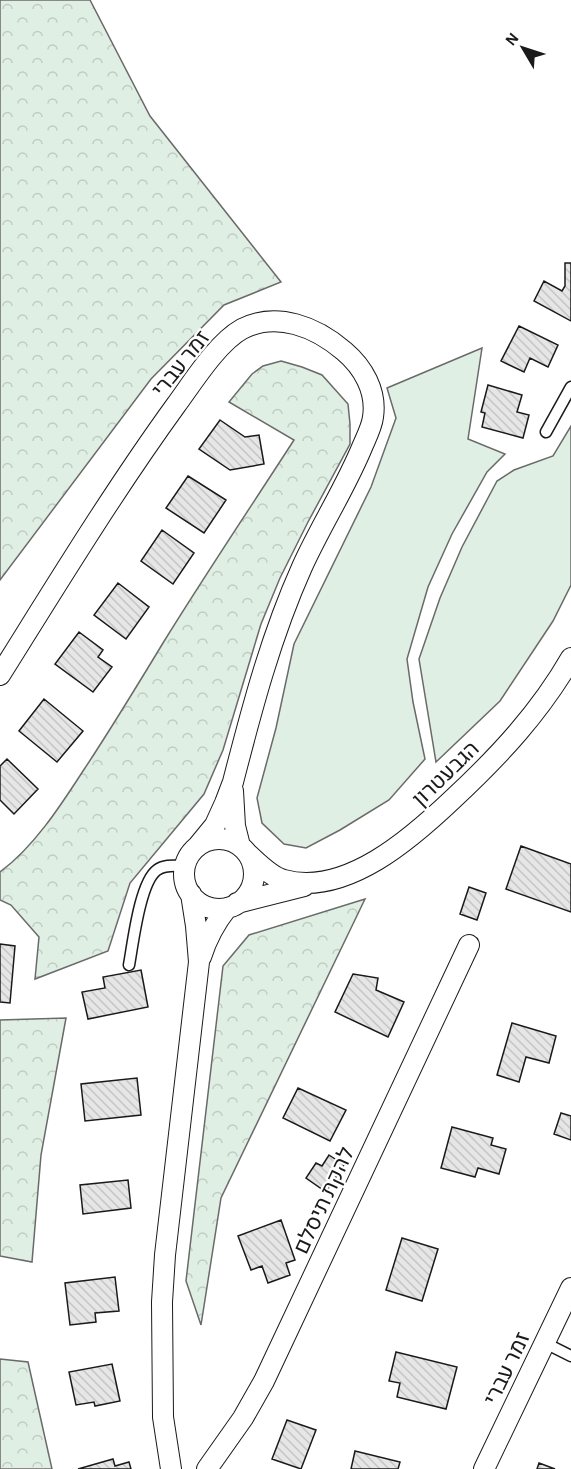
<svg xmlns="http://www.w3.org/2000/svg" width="571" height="1469" font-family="'Alegreya Sans',Heebo,sans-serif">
  <defs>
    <pattern id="forest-crowns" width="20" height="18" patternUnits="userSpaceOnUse" patternTransform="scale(1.5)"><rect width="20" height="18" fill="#e0efe3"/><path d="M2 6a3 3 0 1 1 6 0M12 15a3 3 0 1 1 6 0" fill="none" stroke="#c0ccc2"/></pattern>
    <pattern id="building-back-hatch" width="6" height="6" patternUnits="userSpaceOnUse" patternTransform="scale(1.5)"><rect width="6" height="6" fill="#e6e6e6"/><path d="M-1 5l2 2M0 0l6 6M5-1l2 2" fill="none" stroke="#c5c5c5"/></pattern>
  </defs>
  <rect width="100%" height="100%" fill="#fff"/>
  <!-- green -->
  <path fill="#e0efe3" stroke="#6a6a6a" stroke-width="1.5" d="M 482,348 L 468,439 L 505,454 L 487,472 L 452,534 L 428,587 L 407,659 L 413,702 L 425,759 L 389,800 L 340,830 L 306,848 L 284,844 L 262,823 L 257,798 L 276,728 L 294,644 L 371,487 L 396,418 L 387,388 Z
    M 571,426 L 571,585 L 553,621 L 500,701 L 436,762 L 419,659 L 440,598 L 462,547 L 497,481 L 514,470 L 553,456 Z"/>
  <!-- forest -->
  <path fill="url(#forest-crowns)" stroke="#6a6a6a" stroke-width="1.5" d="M 0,0 L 90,0 L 150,116 L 281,282 L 224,305 L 151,379 L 0,580 Z
    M 281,361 L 302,367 L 322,375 L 348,404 L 350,424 L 350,444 L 308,522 L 280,578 L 261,624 L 223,750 L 204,794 L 130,883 L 108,951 L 35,979 L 39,937 L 11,905 L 0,900 L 0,872 C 34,847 61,805 83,771 C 111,729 137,686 163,643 C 205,575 250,508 294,440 L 229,402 L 252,374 L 263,366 Z
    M 365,899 L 221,1198 L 201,1325 L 186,1281 L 223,966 L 249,935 Z
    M 66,1018 L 41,1155 L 32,1262 L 0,1256 L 0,1020 Z
    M 0,1359 L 28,1362 L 52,1469 L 0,1469 Z"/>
  <!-- building -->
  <path fill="url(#building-back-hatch)" stroke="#1a1a1a" stroke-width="1.5" d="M 565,263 L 571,263 L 571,321 L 534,301 L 544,281 L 562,291 L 565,286 Z
    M 519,326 L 558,345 L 548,367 L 530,358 L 524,372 L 501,361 Z
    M 488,385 L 522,395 L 517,412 L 529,415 L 523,438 L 482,427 L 485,413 L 481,412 Z
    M 220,420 L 245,437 L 259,435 L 264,464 L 230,470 L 199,449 Z
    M 188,476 L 226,500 L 204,533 L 166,508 Z
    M 162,530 L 194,553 L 173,584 L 141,561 Z
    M 118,583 L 149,607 L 126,639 L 94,615 Z
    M 79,632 L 103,650 L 98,657 L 112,667 L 93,692 L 55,664 Z
    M 44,699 L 83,731 L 57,762 L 19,731 Z
    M 7,759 L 38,789 L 14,814 L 0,800 L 0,766 Z
    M 521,846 L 571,864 L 571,912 L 506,889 Z
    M 469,887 L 486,893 L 477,920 L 460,914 Z
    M 0,944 L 15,946 L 10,1003 L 0,1002 Z
    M 141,970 L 148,1007 L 88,1019 L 82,992 L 105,988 L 103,977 Z
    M 353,974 L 378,978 L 376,990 L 404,1002 L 388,1037 L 335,1012 Z
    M 512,1023 L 556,1036 L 549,1063 L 526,1057 L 519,1082 L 497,1075 Z
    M 137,1078 L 141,1115 L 85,1121 L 81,1084 Z
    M 298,1088 L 346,1110 L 330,1141 L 283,1118 Z
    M 561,1113 L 571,1116 L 571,1140 L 554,1134 Z
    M 452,1127 L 493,1138 L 491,1145 L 506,1149 L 499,1174 L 478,1168 L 475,1177 L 441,1168 Z
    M 329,1155 L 344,1165 L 326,1192 L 306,1178 L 316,1163 L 322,1166 Z
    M 128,1180 L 131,1208 L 83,1214 L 80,1185 Z
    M 281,1220 L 295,1260 L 286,1263 L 290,1275 L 268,1283 L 262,1266 L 251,1270 L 238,1236 Z
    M 402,1238 L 438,1249 L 422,1301 L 386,1290 Z
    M 115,1277 L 119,1311 L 95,1313 L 96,1322 L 70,1325 L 65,1283 Z
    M 396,1352 L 457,1367 L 446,1409 L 397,1397 L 400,1383 L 389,1381 Z
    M 112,1364 L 120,1401 L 95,1406 L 94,1402 L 76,1405 L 69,1372 Z
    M 287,1420 L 316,1430 L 301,1469 L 272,1459 Z
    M 355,1451 L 400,1462 L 398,1469 L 351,1469 Z
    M 113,1459 L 115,1466 L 129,1462 L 131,1469 L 78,1469 Z
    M 539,1463 L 555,1469 L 537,1469 Z"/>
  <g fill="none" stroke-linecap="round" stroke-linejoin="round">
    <defs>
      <path id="lane" d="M 546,432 L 571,387
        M 129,965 C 133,943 140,882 157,870 C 165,864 176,866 185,866
        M 545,1343 L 571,1356"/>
      <path id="street" d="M 0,675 C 57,584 113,492 176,405 C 193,382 217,343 242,329 C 277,311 316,327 344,351 C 363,367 377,391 373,417 C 372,426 367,436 363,445 C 346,487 321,525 302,567 C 271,636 252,708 233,782 L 225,803 L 215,825 L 197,847
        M 233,791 L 235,826 L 240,846
        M184 874a35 35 0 1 1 70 0a35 35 0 1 1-70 0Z
        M 248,854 C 258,863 271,877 284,880 C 346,897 413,837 454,798 C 499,756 540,712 571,658
        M 237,903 L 304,886
        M 201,957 C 207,938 215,923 227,908
        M 171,1469 L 163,1417 L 162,1302 L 165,1255 L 199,962 L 196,926 L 191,894
        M 207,1469 L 243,1418 L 264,1381 L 469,945
        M 484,1469 L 571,1288"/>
    </defs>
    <!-- lane casing -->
    <use href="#lane" stroke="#1a1a1a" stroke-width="13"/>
    <!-- street casing -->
    <use href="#street" stroke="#1a1a1a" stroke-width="22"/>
    <!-- lane -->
    <use href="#lane" stroke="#fff" stroke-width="10"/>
    <!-- street -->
    <use href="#street" stroke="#fff" stroke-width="20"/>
  </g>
  <g text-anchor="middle" stroke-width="4.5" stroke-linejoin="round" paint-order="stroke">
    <!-- street labels -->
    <g font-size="22" fill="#1a1a1a" stroke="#fff">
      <text transform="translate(180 363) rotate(-51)" y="8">זמר עברי</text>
      <text transform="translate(445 773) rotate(-44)" y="8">הגבעטרון</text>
      <text transform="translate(323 1200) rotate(-65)" y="8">להקת תיסלם</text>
      <text transform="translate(506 1368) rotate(-64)" y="8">זמר עברי</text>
    </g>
  </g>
  <!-- north arrow -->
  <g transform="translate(523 48) rotate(309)" stroke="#ffffff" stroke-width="4.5" paint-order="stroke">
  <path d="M0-4.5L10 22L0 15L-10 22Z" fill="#1a1a1a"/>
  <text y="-9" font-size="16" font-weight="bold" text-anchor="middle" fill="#1a1a1a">N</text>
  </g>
</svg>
